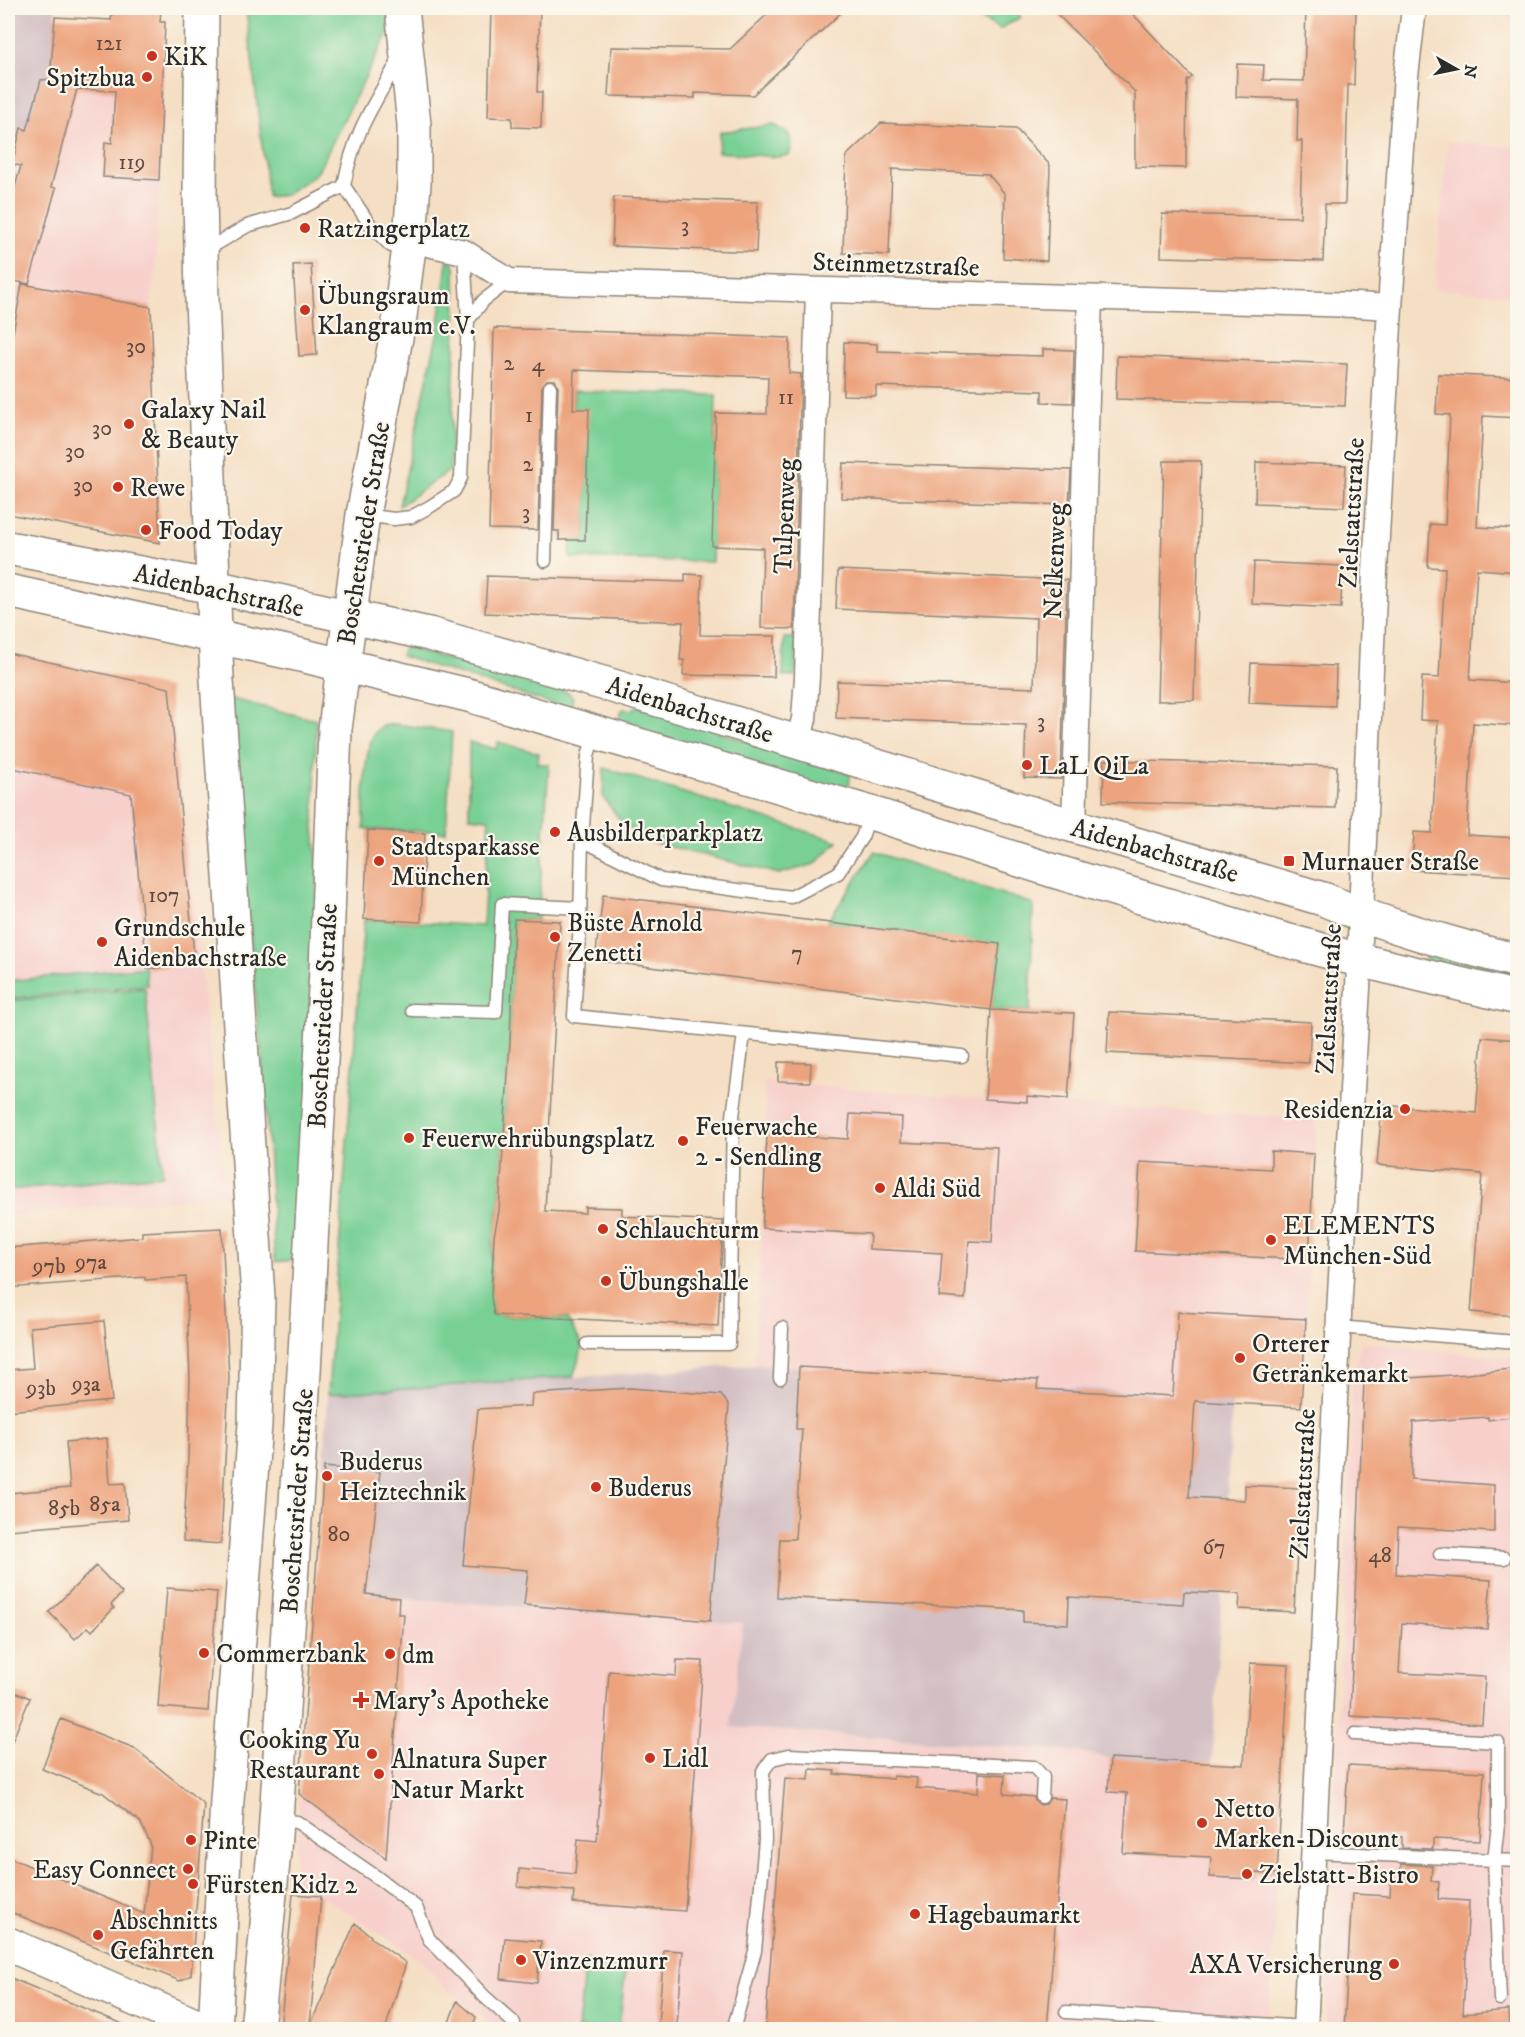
<svg xmlns="http://www.w3.org/2000/svg" width="1525" height="2037" font-family="'IM FELL DW Pica',serif">
  <rect width="100%" height="100%" fill="#fbf7ec"/>
  <filter id="ink" filterUnits="userSpaceOnUse"><feTurbulence type="fractalNoise" baseFrequency=".0167" numOctaves="2"/><feDisplacementMap in="SourceGraphic" scale="12" xChannelSelector="R" yChannelSelector="G"/><feConvolveMatrix kernelMatrix="1 2 1 2 8 2 1 2 1" color-interpolation-filters="sRGB"/></filter>
  <filter id="wash" filterUnits="userSpaceOnUse"><feTurbulence type="fractalNoise" baseFrequency=".008" numOctaves="4" result="noise"/><feDisplacementMap in="SourceGraphic" scale="24" xChannelSelector="R" yChannelSelector="G"/><feGaussianBlur stdDeviation="1.35" result="paint"/><feColorMatrix in="noise" values="0 0 0 0 0 0 0 0 0 0 0 0 0 0 0 0 0 1.4 0 .05"/><feComposite in="paint" operator="in"/></filter>
  <g filter="url(#wash)">
    <rect width="100%" height="100%" fill="#f5dfc4"/>
    <!-- built -->
    <path fill="#f7d0cc" d="M 55,17 L 165,22 L 164,93 L 155,277 L 151,307 L 160,543 L 8,514 L 8,210 L 18,178 L 12,164 L 21,128 L 27,130 Z
      M 1448,142 L 1517,147 L 1517,295 L 1434,289 Z
      M 8,652 L 169,688 L 226,1195 L 8,1216 Z
      M 764,1082 L 1027,1102 L 1317,1119 L 1301,1407 L 1199,1402 L 1199,1398 L 780,1366 L 754,1365 L 767,1134 Z
      M 1361,1342 L 1507,1358 L 1517,1357 L 1517,2029 L 1325,2030 L 1353,1382 Z
      M 315,1588 L 366,1592 L 371,1595 L 399,1598 L 744,1623 L 732,1727 L 1080,1752 L 1110,1758 L 1283,1767 L 1269,2029 L 1101,2030 L 1076,2026 L 1075,2030 L 499,2029 L 445,1988 L 423,1962 L 321,1896 L 293,1894 Z"/>
    <!-- industrial -->
    <path fill="#d2bec3" d="M 8,8 L 56,8 L 50,79 L 41,80 L 27,130 L 21,129 L 12,164 L 18,178 L 8,210 Z
      M 754,1365 L 780,1366 L 1199,1397 L 1199,1402 L 1232,1404 L 1212,1763 L 1110,1758 L 1080,1752 L 731,1727 L 743,1623 L 399,1598 L 371,1595 L 366,1592 L 324,1467 L 328,1394 Z"/>
    <!-- green -->
    <path fill="#79d095" stroke="#527e60" stroke-width="1.5" d="M 246,8 L 389,8 L 392,25 L 317,173 L 285,195 L 268,197 Z
      M 961,8 L 1010,8 L 1021,17 L 1000,29 Z
      M 774,125 L 789,134 L 792,144 L 789,155 L 777,157 L 718,152 L 720,132 Z
      M 448,256 L 455,266 L 456,326 L 450,470 L 399,506 L 438,331 Z
      M 574,391 L 716,395 L 712,562 L 570,558 L 571,540 L 585,540 L 588,409 L 573,409 Z
      M 784,638 L 797,638 L 796,676 L 783,676 Z
      M 404,647 L 568,692 L 573,698 L 571,707 L 562,707 L 401,656 Z
      M 228,698 L 316,720 L 314,828 L 318,870 L 303,1259 L 275,1262 L 265,1095 Z
      M 637,706 L 850,774 L 849,788 L 842,793 L 620,726 L 620,714 L 623,709 L 632,710 Z
      M 395,724 L 452,732 L 446,832 L 364,829 C 364,808 362,746 377,730 C 382,725 388,725 395,724 Z
      M 469,742 L 496,749 L 498,742 L 539,753 L 537,763 L 549,765 L 538,920 L 514,919 L 510,1042 L 499,1209 C 492,1243 488,1280 494,1315 L 567,1319 L 583,1346 L 573,1377 L 328,1394 L 364,919 L 483,926 L 489,819 L 469,817 Z
      M 604,768 L 838,841 L 815,864 L 779,874 L 651,842 L 622,823 L 603,797 Z
      M 874,852 L 1033,904 L 1030,1011 L 991,1010 L 1000,945 L 827,923 Z
      M 1427,950 L 1517,972 L 1517,987 L 1424,966 Z
      M 145,967 L 147,985 L 8,999 L 8,981 Z
      M 145,988 L 163,1175 L 8,1190 L 8,1001 Z
      M 585,1960 L 626,1965 L 619,2029 L 578,2029 Z"/>
    <g id="blocks">
      <!-- building -->
      <path fill="#eda37d" d="M 113,8 L 161,8 L 160,22 L 165,22 L 159,180 L 103,177 L 105,142 L 112,143 L 115,91 L 77,89 L 51,187 L 56,188 L 29,284 L 8,280 L 8,210 L 21,166 L 12,164 L 21,128 L 27,130 L 41,80 L 50,79 L 55,17 L 111,20 Z
        M 491,8 L 540,8 L 537,92 L 542,92 L 541,128 L 512,127 L 512,118 L 488,117 Z
        M 774,8 L 846,8 L 753,95 L 695,93 L 695,98 L 608,96 L 611,47 L 730,49 Z
        M 1051,8 L 1127,8 L 1192,77 L 1187,81 L 1186,168 L 1135,167 L 1135,92 Z
        M 1306,8 L 1356,8 L 1354,85 L 1348,85 L 1345,204 L 1325,204 L 1323,261 L 1161,257 L 1162,214 L 1300,217 L 1302,141 L 1297,141 L 1298,99 L 1236,97 L 1237,64 L 1264,65 L 1263,80 L 1304,81 Z
        M 881,123 L 1016,129 L 1050,165 L 1047,261 L 1003,258 L 1005,194 L 988,174 L 892,169 L 889,255 L 843,253 L 846,156 Z
        M 614,197 L 758,202 L 756,252 L 612,246 Z
        M 311,264 L 317,355 L 299,356 L 293,265 Z
        M 22,284 L 151,307 L 160,543 L 8,514 L 8,360 Z
        M 494,328 L 790,338 L 789,373 L 801,374 L 794,629 L 761,628 L 763,548 L 712,546 L 716,413 L 767,414 L 768,377 L 574,370 L 573,409 L 589,409 L 585,540 L 559,540 L 559,531 L 554,531 L 558,387 L 555,380 L 547,380 L 542,387 L 538,530 L 489,529 Z
        M 844,342 L 877,344 L 877,351 L 1043,356 L 1043,349 L 1074,350 L 1073,403 L 1042,402 L 1042,391 L 876,386 L 876,396 L 843,395 Z
        M 1117,356 L 1347,364 L 1345,406 L 1116,399 Z
        M 1438,374 L 1518,378 L 1518,418 L 1483,416 L 1477,527 L 1518,529 L 1518,572 L 1477,569 L 1470,680 L 1518,683 L 1518,726 L 1473,723 L 1467,835 L 1518,838 L 1518,876 L 1412,870 L 1414,832 L 1432,833 L 1438,721 L 1420,720 L 1422,677 L 1439,678 L 1445,568 L 1428,567 L 1430,524 L 1445,525 L 1450,415 L 1436,414 Z
        M 1164,461 L 1201,461 L 1194,700 L 1157,701 Z
        M 1256,462 L 1346,465 L 1344,507 L 1255,503 Z
        M 843,463 L 1071,470 L 1069,505 L 841,498 Z
        M 1254,562 L 1342,566 L 1341,608 L 1252,604 Z
        M 838,570 L 1067,580 L 1061,779 L 1024,778 L 1026,725 L 836,718 L 837,681 L 1034,688 L 1036,618 L 836,609 Z
        M 685,574 L 702,575 L 700,635 L 775,636 L 774,677 L 683,675 L 684,660 L 680,660 L 683,622 L 485,613 L 487,576 L 685,582 Z
        M 8,653 L 169,688 L 195,964 L 147,969 L 131,794 L 8,767 Z
        M 1251,663 L 1336,666 L 1335,706 L 1249,703 Z
        M 1104,760 L 1337,766 L 1335,808 L 1103,802 Z
        M 368,830 L 425,833 L 421,922 L 364,919 Z
        M 603,895 L 1000,944 L 991,1010 L 595,960 Z
        M 514,919 L 560,921 L 545,1211 L 585,1213 L 585,1207 L 622,1208 L 622,1216 L 723,1221 L 718,1326 L 494,1315 L 491,1297 L 494,1236 L 499,1211 L 510,1042 Z
        M 991,1010 L 1074,1013 L 1068,1099 L 1027,1096 L 1027,1102 L 985,1099 Z
        M 1109,1012 L 1311,1022 L 1309,1063 L 1107,1053 Z
        M 1482,1037 L 1518,1040 L 1518,1285 L 1515,1316 L 1471,1312 L 1482,1174 L 1377,1165 L 1382,1105 L 1476,1113 Z
        M 778,1062 L 811,1063 L 810,1082 L 778,1081 Z
        M 850,1114 L 902,1117 L 901,1142 L 997,1147 L 992,1242 L 969,1241 L 965,1299 L 939,1297 L 942,1253 L 869,1249 L 870,1234 L 762,1228 L 767,1134 L 848,1139 Z
        M 1271,1151 L 1314,1154 L 1309,1260 L 1135,1251 L 1140,1162 L 1271,1169 Z
        M 222,1228 L 229,1378 L 221,1544 L 183,1541 L 188,1459 L 190,1379 L 186,1277 L 145,1280 L 145,1277 L 8,1288 L 8,1248 L 142,1237 L 142,1232 Z
        M 1178,1312 L 1306,1319 L 1301,1407 L 1195,1401 L 1189,1497 L 1245,1500 L 1245,1485 L 1300,1488 L 1294,1612 L 1239,1609 L 1240,1594 L 1184,1592 L 1183,1604 L 1069,1597 L 1068,1624 L 1023,1622 L 1023,1610 L 777,1597 L 780,1539 L 795,1539 L 802,1429 L 796,1429 L 799,1367 L 1038,1380 L 1037,1389 L 1173,1396 Z
        M 104,1321 L 112,1401 L 8,1411 L 8,1370 L 33,1368 L 30,1327 Z
        M 1518,1368 L 1518,1416 L 1488,1420 L 1488,1417 L 1413,1422 L 1411,1479 L 1494,1485 L 1494,1532 L 1398,1527 L 1396,1574 L 1491,1580 L 1487,1629 L 1402,1623 L 1399,1673 L 1485,1677 L 1482,1724 L 1350,1716 L 1364,1381 L 1468,1374 Z
        M 630,1388 L 721,1395 L 729,1405 L 710,1621 L 524,1605 L 528,1570 L 463,1565 L 478,1409 L 531,1406 L 532,1394 Z
        M 107,1438 L 110,1484 L 125,1483 L 128,1520 L 8,1530 L 8,1493 L 70,1488 L 66,1442 Z
        M 324,1467 L 380,1472 L 366,1594 L 399,1598 L 398,1614 L 404,1614 L 386,1858 L 299,1794 Z
        M 96,1566 L 122,1593 L 111,1605 L 114,1608 L 92,1631 L 88,1627 L 75,1639 L 49,1612 Z
        M 167,1588 L 217,1592 L 208,1711 L 158,1707 Z
        M 677,1660 L 703,1661 L 685,1911 L 573,1903 L 574,1891 L 518,1887 L 519,1869 L 575,1874 L 578,1839 L 597,1841 L 609,1671 L 676,1676 Z
        M 1250,1663 L 1289,1665 L 1277,1874 L 1254,1873 L 1254,1879 L 1210,1877 L 1211,1857 L 1123,1853 L 1127,1793 L 1108,1792 L 1110,1758 L 1244,1765 Z
        M 8,1689 L 30,1698 L 8,1751 Z
        M 61,1719 L 134,1748 L 204,1804 L 191,1975 L 180,1981 L 8,1911 L 8,1857 L 144,1914 L 151,1845 L 140,1822 L 103,1793 L 42,1769 Z
        M 1348,1765 L 1484,1772 L 1480,1841 L 1433,1839 L 1433,1849 L 1402,1848 L 1402,1837 L 1344,1834 Z
        M 810,1769 L 835,1771 L 834,1774 L 893,1779 L 893,1776 L 917,1778 L 916,1788 L 978,1793 L 979,1773 L 1005,1775 L 1004,1794 L 1034,1797 L 1035,1801 L 1041,1805 L 1046,1804 L 1050,1798 L 1065,1799 L 1047,2030 L 765,2030 L 785,1778 L 809,1780 Z
        M 1401,1864 L 1432,1866 L 1431,1881 L 1439,1882 L 1438,1899 L 1469,1901 L 1463,2014 L 1509,2010 L 1510,2030 L 1344,2030 L 1352,1894 L 1390,1896 L 1391,1879 L 1400,1880 Z
        M 293,1894 L 321,1896 L 310,2026 L 355,1923 L 371,1936 L 370,1937 L 406,1963 L 385,2030 L 301,2030 L 281,2021 Z
        M 505,1938 L 541,1941 L 537,1983 L 501,1979 Z
        M 664,1950 L 683,1951 L 677,2025 L 658,2024 Z
        M 8,1977 L 135,2029 L 135,2030 L 8,2030 Z
        M 457,2001 L 476,2017 L 472,2030 L 446,2030 Z"/>
    </g>
  </g>
  <g filter="url(#ink)">
    <use href="#blocks" fill-opacity="0" stroke="#908578" stroke-width="1.5"/>
    <g fill="none" stroke-linecap="round" stroke-linejoin="round">
      <defs>
        <path id="lane" d="M 344,186 C 352,138 371,108 395,67
          M 213,246 L 247,226 L 292,213 L 344,186 L 371,226 L 391,246
          M 464,252 L 468,320
          M 364,515 L 394,519 L 411,517 L 431,506 L 454,491 L 461,478 L 468,320 L 484,300 L 509,281
          M 545,561 L 550,387
          M 594,734 L 588,756 L 582,840 L 661,880 L 791,897 L 838,873 L 862,837 L 870,814
          M 582,840 L 580,922 L 574,1016 L 962,1056
          M 412,1010 L 496,1012 L 502,904 L 580,908
          M 1338,1327 L 1516,1342 L 1518,1339
          M 587,1344 L 729,1344 L 733,1116 L 744,1034
          M 780,1378 L 782,1328
          M 1440,1554 L 1504,1558
          M 277,1820 L 297,1822 L 378,1878 L 416,1907 L 429,1939 L 484,1996 L 514,2023
          M 1313,1852 L 1494,1860 L 1498,1825 L 1498,1742 L 1355,1734
          M 1500,1999 L 1494,1860 L 1518,1861
          M 1066,2012 L 1305,2027
          M 733,2030 L 755,1951 L 765,1840 L 763,1771 L 772,1759 L 789,1755 L 1034,1767 L 1043,1777 L 1042,1797"/>
        <path id="street" d="M 410,240 L 464,252 L 509,281 L 1357,305 L 1390,307
          M 798,742 L 804,719 L 807,677 L 818,291
          M 1074,826 L 1090,298
          M 1305,2030 L 1340,1294 L 1358,988 L 1375,571 L 1390,307 L 1406,76 L 1414,8"/>
        <path id="secondary" d="M 202,8 L 200,194 L 202,299 L 217,680 L 258,1297 L 255,1424 L 227,1800 L 215,2030
          M 8,548 L 214,587 L 429,634 L 606,684 L 1074,826 L 1323,899 C 1386,926 1451,944 1518,961
          M 8,591 L 296,654 L 468,695 L 871,813 L 1054,871 L 1285,940 L 1359,960 L 1518,998
          M 8,1944 L 206,2030
          M 257,2030 L 274,1851 L 302,1408 L 326,970 L 335,729 L 363,515 L 400,316 L 410,240 L 414,183 L 414,125 L 402,8"/>
      </defs>
      <!-- lane casing -->
      <use href="#lane" stroke="#908578" stroke-width="15"/>
      <!-- street casing -->
      <use href="#street" stroke="#908578" stroke-width="27"/>
      <!-- secondary casing -->
      <use href="#secondary" stroke="#908578" stroke-width="36"/>
      <!-- lane -->
      <use href="#lane" stroke="#fff" stroke-width="12"/>
      <!-- street -->
      <use href="#street" stroke="#fff" stroke-width="24"/>
      <!-- secondary -->
      <use href="#secondary" stroke="#fff" stroke-width="33"/>
    </g>
  </g>
  <!-- markers -->
  <g fill="#c8321e" stroke="#fbf7ec" stroke-width="2">
    <circle cx="152" cy="56" r="6"/>
    <circle cx="147" cy="77" r="6"/>
    <circle cx="305" cy="228" r="6"/>
    <circle cx="305" cy="310" r="6"/>
    <circle cx="129" cy="424" r="6"/>
    <circle cx="118" cy="487" r="6"/>
    <circle cx="146" cy="530" r="6"/>
    <circle cx="1027" cy="765" r="6"/>
    <circle cx="555" cy="832" r="6"/>
    <circle cx="379" cy="861" r="6"/>
    <rect x="1283" y="855" width="12" height="12" rx="3"/>
    <circle cx="555" cy="937" r="6"/>
    <circle cx="102" cy="942" r="6"/>
    <circle cx="1405" cy="1109" r="6"/>
    <circle cx="409" cy="1138" r="6"/>
    <circle cx="683" cy="1141" r="6"/>
    <circle cx="880" cy="1188" r="6"/>
    <circle cx="603" cy="1229" r="6"/>
    <circle cx="1271" cy="1240" r="6"/>
    <circle cx="606" cy="1281" r="6"/>
    <circle cx="1240" cy="1358" r="6"/>
    <circle cx="327" cy="1476" r="6"/>
    <circle cx="596" cy="1487" r="6"/>
    <circle cx="204" cy="1653" r="6"/>
    <circle cx="390" cy="1654" r="6"/>
    <path d="M358 1691h6v6h6v6h-6v6h-6v-6h-6v-6h6z"/>
    <circle cx="372" cy="1754" r="6"/>
    <circle cx="650" cy="1758" r="6"/>
    <circle cx="379" cy="1774" r="6"/>
    <circle cx="1202" cy="1823" r="6"/>
    <circle cx="191" cy="1840" r="6"/>
    <circle cx="188" cy="1869" r="6"/>
    <circle cx="1247" cy="1874" r="6"/>
    <circle cx="193" cy="1884" r="6"/>
    <circle cx="915" cy="1914" r="6"/>
    <circle cx="98" cy="1935" r="6"/>
    <circle cx="521" cy="1960" r="6"/>
    <circle cx="1394" cy="1964" r="6"/>
  </g>
  <g text-anchor="middle" stroke-width="4.5" stroke-linejoin="round" paint-order="stroke">
    <!-- number labels -->
    <g font-size="22" fill="#5c4940">
      <text x="109" y="50">121</text>
      <text x="132" y="169">119</text>
      <text x="685" y="232">3</text>
      <text x="136" y="353">30</text>
      <text x="509" y="370">2</text>
      <text x="538" y="371">4</text>
      <text x="786" y="404">11</text>
      <text x="529" y="422">1</text>
      <text x="102" y="435">30</text>
      <text x="75" y="458">30</text>
      <text x="528" y="471">2</text>
      <text x="83" y="492">30</text>
      <text x="526" y="519">3</text>
      <text x="1041" y="728">3</text>
      <text x="164" y="902">107</text>
      <text x="797" y="960">7</text>
      <text x="91" y="1269">97a</text>
      <text x="49" y="1273">97b</text>
      <text x="86" y="1391">93a</text>
      <text x="41" y="1395">93b</text>
      <text x="105" y="1511">85a</text>
      <text x="64" y="1515">85b</text>
      <text x="339" y="1541">80</text>
      <text x="1214" y="1554">67</text>
      <text x="1380" y="1562">48</text>
    </g>
    <!-- poi labels -->
    <g font-size="26" fill="#2b2b2b" stroke="#fbf7ec" text-anchor="start">
      <text x="164" y="65">KiK</text>
      <text x="135" y="86" text-anchor="end">Spitzbua</text>
      <text x="317" y="237">Ratzingerplatz</text>
      <text x="317" y="304">Übungsraum<tspan x="317" dy="30">Klangraum e.V.</tspan></text>
      <text x="141" y="418">Galaxy Nail<tspan x="141" dy="30">&amp; Beauty</tspan></text>
      <text x="130" y="496">Rewe</text>
      <text x="158" y="539">Food Today</text>
      <text x="1039" y="774">LaL QiLa</text>
      <text x="567" y="841">Ausbilderparkplatz</text>
      <text x="391" y="855">Stadtsparkasse<tspan x="391" dy="30">München</tspan></text>
      <text x="1301" y="870">Murnauer Straße</text>
      <text x="567" y="931">Büste Arnold<tspan x="567" dy="30">Zenetti</tspan></text>
      <text x="114" y="936">Grundschule<tspan x="114" dy="30">Aidenbachstraße</tspan></text>
      <text x="1393" y="1118" text-anchor="end">Residenzia</text>
      <text x="695" y="1135">Feuerwache<tspan x="695" dy="30">2 - Sendling</tspan></text>
      <text x="421" y="1147">Feuerwehrübungsplatz</text>
      <text x="892" y="1197">Aldi Süd</text>
      <text x="1283" y="1234">ELEMENTS<tspan x="1283" dy="30">München-Süd</tspan></text>
      <text x="615" y="1238">Schlauchturm</text>
      <text x="618" y="1290">Übungshalle</text>
      <text x="1252" y="1352">Orterer<tspan x="1252" dy="30">Getränkemarkt</tspan></text>
      <text x="339" y="1470">Buderus<tspan x="339" dy="30">Heiztechnik</tspan></text>
      <text x="608" y="1496">Buderus</text>
      <text x="216" y="1662">Commerzbank</text>
      <text x="402" y="1663">dm</text>
      <text x="373" y="1709">Mary's Apotheke</text>
      <text x="360" y="1748" text-anchor="end">Cooking Yu<tspan x="360" dy="30">Restaurant</tspan></text>
      <text x="662" y="1767">Lidl</text>
      <text x="391" y="1768">Alnatura Super<tspan x="391" dy="30">Natur Markt</tspan></text>
      <text x="1214" y="1817">Netto<tspan x="1214" dy="30">Marken-Discount</tspan></text>
      <text x="203" y="1849">Pinte</text>
      <text x="176" y="1878" text-anchor="end">Easy Connect</text>
      <text x="1259" y="1883">Zielstatt-Bistro</text>
      <text x="205" y="1893">Fürsten Kidz 2</text>
      <text x="927" y="1923">Hagebaumarkt</text>
      <text x="110" y="1929">Abschnitts<tspan x="110" dy="30">Gefährten</tspan></text>
      <text x="533" y="1969">Vinzenzmurr</text>
      <text x="1382" y="1973" text-anchor="end">AXA Versicherung</text>
    </g>
    <!-- street labels -->
    <g font-size="26" fill="#2b2b2b" stroke="#fbf7ec">
      <text transform="translate(896 264) rotate(2)" y="9">Steinmetzstraße</text>
      <text transform="translate(1351 513) rotate(-87)" y="9">Zielstattstraße</text>
      <text transform="translate(784 516) rotate(-88)" y="9">Tulpenweg</text>
      <text transform="translate(363 533) rotate(-81)" y="9">Boschetsrieder Straße</text>
      <text transform="translate(1054 561) rotate(-88)" y="9">Nelkenweg</text>
      <text transform="translate(219 590) rotate(12)" y="9">Aidenbachstraße</text>
      <text transform="translate(690 709) rotate(17)" y="9">Aidenbachstraße</text>
      <text transform="translate(1155 850) rotate(16)" y="9">Aidenbachstraße</text>
      <text transform="translate(1328 999) rotate(-87)" y="9">Zielstattstraße</text>
      <text transform="translate(322 1016) rotate(-87)" y="9">Boschetsrieder Straße</text>
      <text transform="translate(1302 1484) rotate(-87)" y="9">Zielstattstraße</text>
      <text transform="translate(296 1501) rotate(-86)" y="9">Boschetsrieder Straße</text>
    </g>
  </g>
  <!-- margin -->
  <rect width="1525" height="2037" fill="none" stroke="#fbf7ec" stroke-width="30"/>
  <!-- north arrow -->
  <g transform="translate(1456 69) rotate(99)" stroke="#fbf7ec" stroke-width="4.5" paint-order="stroke">
  <path d="M0-4.5L10 22L0 15L-10 22Z" fill="#2b2b2b"/>
  <text y="-9" font-size="16" font-weight="bold" text-anchor="middle" fill="#2b2b2b">N</text>
  </g>
</svg>
